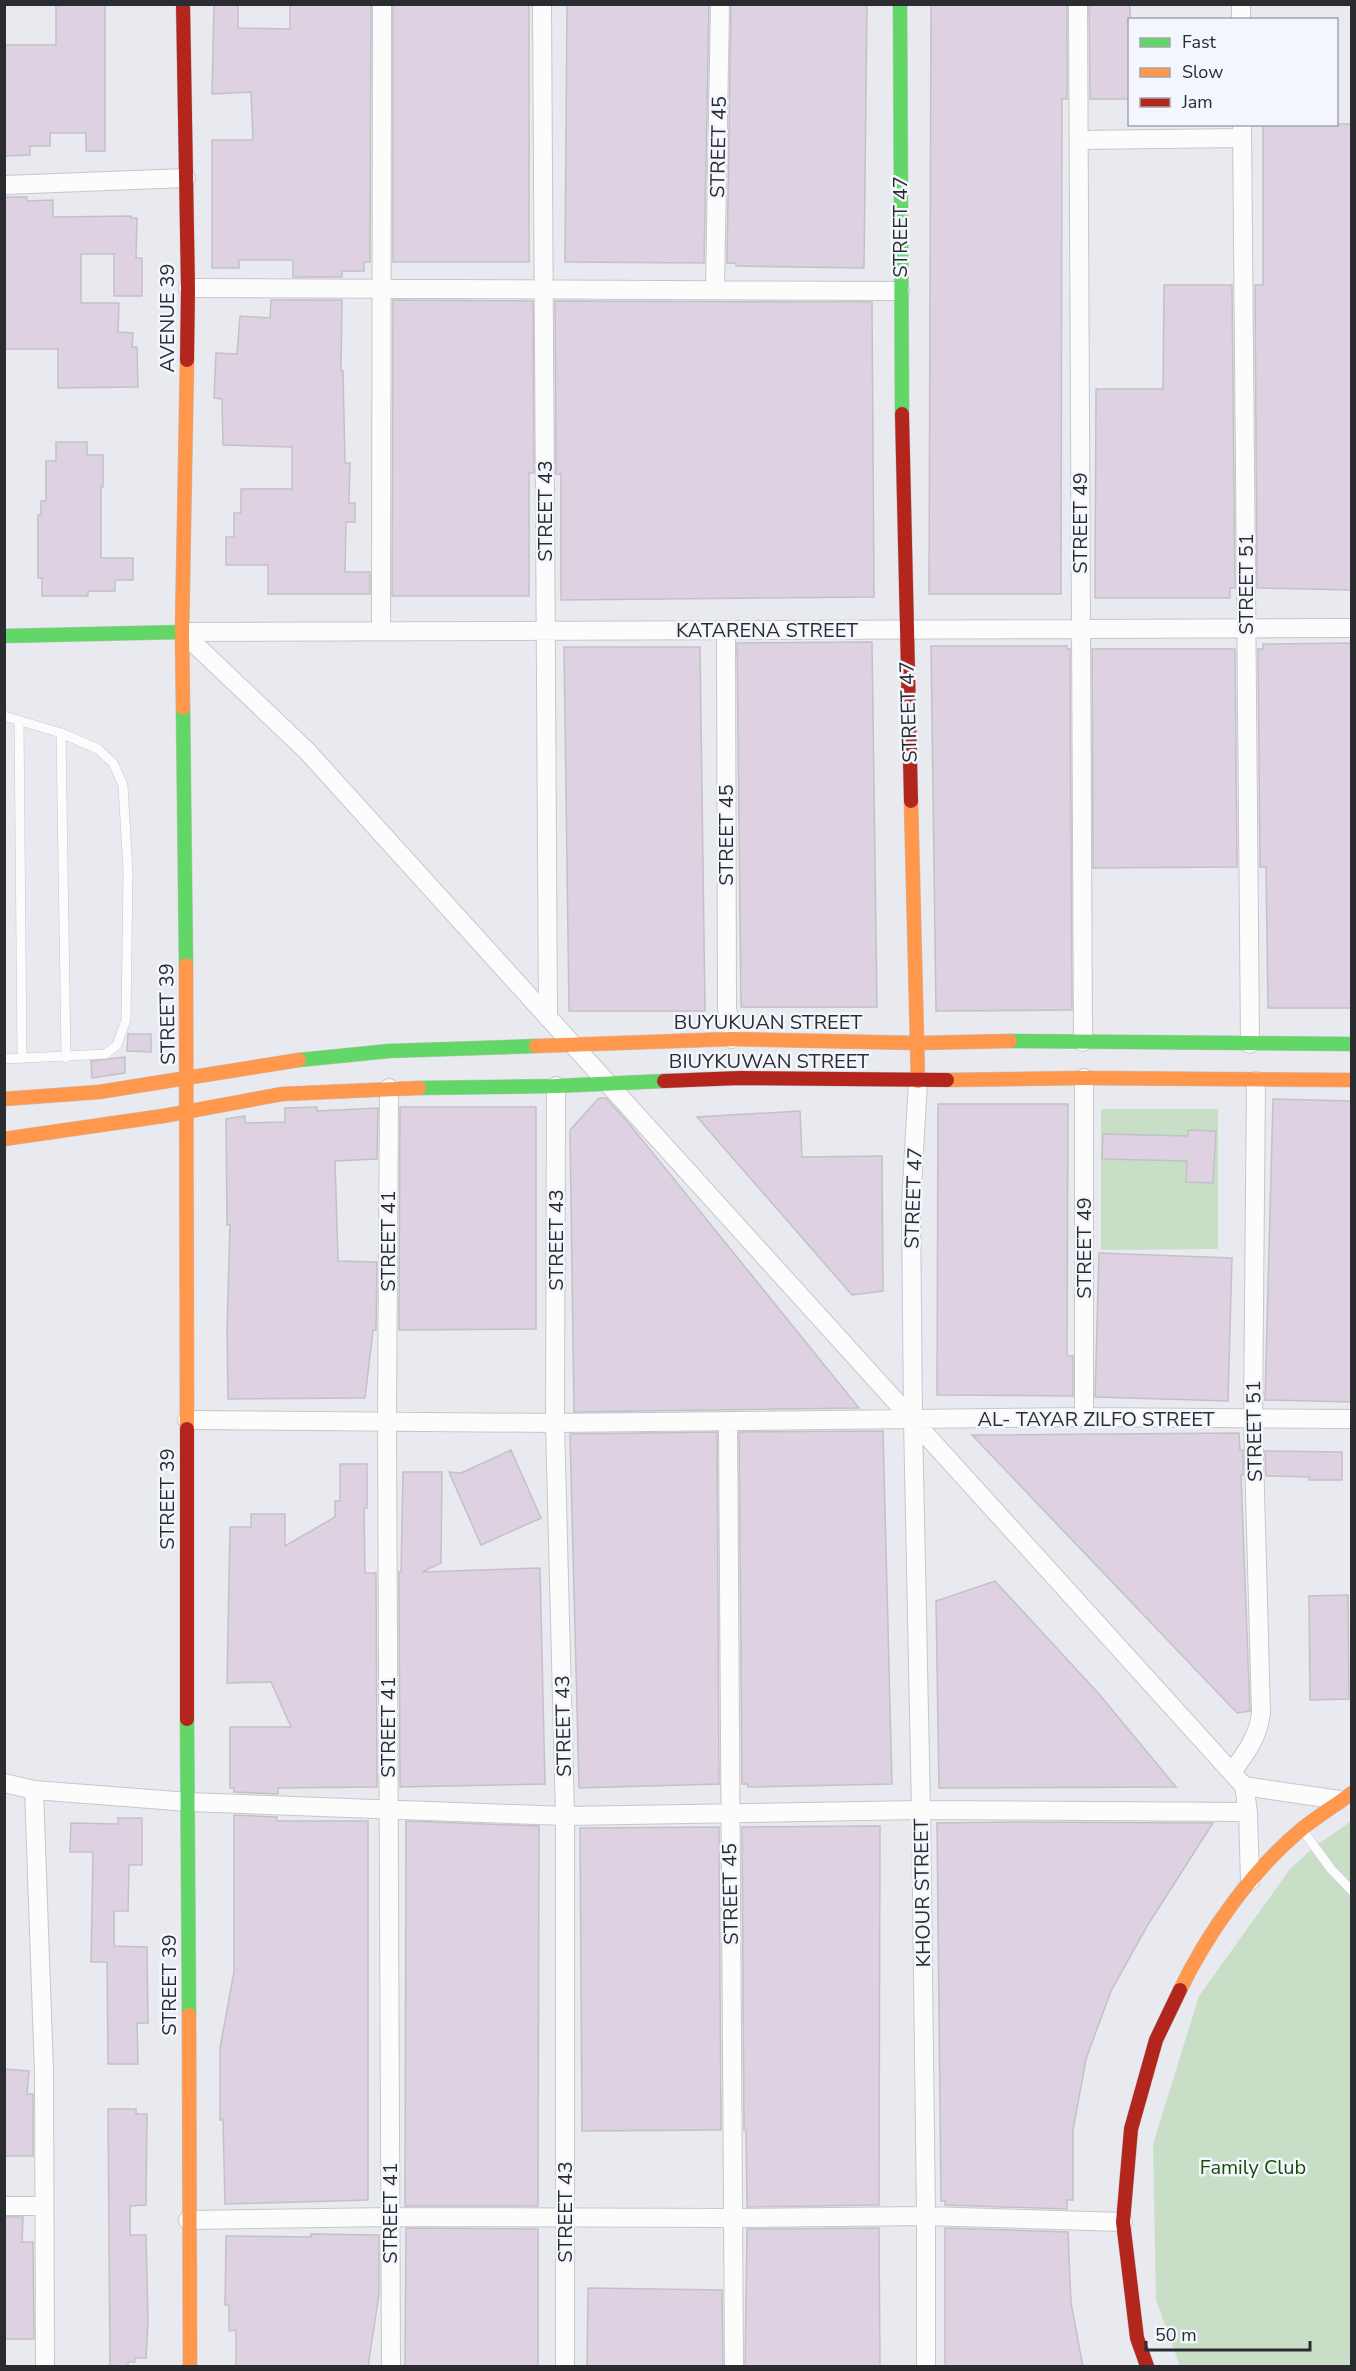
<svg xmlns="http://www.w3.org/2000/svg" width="1356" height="2371" font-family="'Nunito Sans',sans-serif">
  <rect width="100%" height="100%" fill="#e9eaef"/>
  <!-- green -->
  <path fill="#c9dec7" d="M 1101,1109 L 1218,1109 L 1218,1249 L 1101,1250 Z
    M 1351,1821 L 1351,2366 L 1180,2366 L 1156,2300 L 1153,2144 L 1199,1996 L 1290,1869 L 1314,1847 Z"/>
  <!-- building -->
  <path fill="#ddd1e2" stroke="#c2c2c6" stroke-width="1.5" d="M 56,4 L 105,4 L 105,151 L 86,151 L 86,133 L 50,133 L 50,146 L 30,146 L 30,155 L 4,156 L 4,45 L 56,45 Z
    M 214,4 L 238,4 L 238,28 L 290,29 L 290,4 L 371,4 L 370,262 L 364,262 L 364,271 L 342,271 L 342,277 L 293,277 L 293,260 L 239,260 L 239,268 L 212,268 L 212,140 L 253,140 L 251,92 L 212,94 Z
    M 393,4 L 529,4 L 529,262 L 393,262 Z
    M 567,4 L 709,4 L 704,263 L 565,262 Z
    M 731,4 L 867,4 L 864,268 L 736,266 L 736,263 L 727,263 Z
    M 931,4 L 1067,4 L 1067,99 L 1062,99 L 1061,594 L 929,594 Z
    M 1089,4 L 1130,4 L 1130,99 L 1090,99 Z
    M 1263,124 L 1352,124 L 1352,590 L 1257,588 L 1255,285 L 1263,285 Z
    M 4,197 L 27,197 L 27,201 L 53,200 L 53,217 L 131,216 L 131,218 L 137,218 L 136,258 L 142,258 L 142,296 L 114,296 L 114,254 L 81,254 L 81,303 L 119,303 L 118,332 L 133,333 L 132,347 L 137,347 L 138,387 L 58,388 L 58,349 L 4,349 Z
    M 1164,285 L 1232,285 L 1235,588 L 1230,588 L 1230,598 L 1095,598 L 1096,389 L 1163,389 Z
    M 271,300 L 342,300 L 341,371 L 343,371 L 345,463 L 350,463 L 349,503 L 355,503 L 355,522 L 346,522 L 345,572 L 370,572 L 370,594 L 268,594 L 268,565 L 226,565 L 226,537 L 234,537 L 234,513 L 241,513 L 241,489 L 292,489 L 292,447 L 223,445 L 222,399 L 214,398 L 216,353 L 237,354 L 240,316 L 270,318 Z
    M 393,300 L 533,301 L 534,473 L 529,473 L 529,596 L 392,596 Z
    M 555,301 L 872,302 L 874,597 L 561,600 L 561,474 L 556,474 Z
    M 56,442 L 87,442 L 87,455 L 103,455 L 103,487 L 101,487 L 101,558 L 133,558 L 133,580 L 115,580 L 115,591 L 88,591 L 88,596 L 42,596 L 42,578 L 38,578 L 38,515 L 41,515 L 41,501 L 46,501 L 46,461 L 56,461 Z
    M 872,642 L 877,1007 L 741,1007 L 737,643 Z
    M 1352,643 L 1352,1008 L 1268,1008 L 1266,867 L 1260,867 L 1258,649 L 1263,649 L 1263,644 Z
    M 931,646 L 1067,646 L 1067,649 L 1070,649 L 1072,1010 L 936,1011 Z
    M 564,647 L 700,647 L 705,1011 L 569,1011 Z
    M 1092,649 L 1235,649 L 1237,867 L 1093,868 Z
    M 128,1034 L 151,1034 L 151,1052 L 127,1051 Z
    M 125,1057 L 125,1073 L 92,1078 L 91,1061 Z
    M 599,1098 L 606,1098 L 631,1126 L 859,1408 L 574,1412 L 570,1130 Z
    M 1273,1099 L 1352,1101 L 1352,1402 L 1265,1400 Z
    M 938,1104 L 1068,1104 L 1067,1356 L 1073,1356 L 1073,1396 L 937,1395 Z
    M 317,1107 L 317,1111 L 378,1108 L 377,1159 L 335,1161 L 338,1261 L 377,1262 L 376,1330 L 373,1330 L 365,1398 L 228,1399 L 227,1329 L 230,1225 L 227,1225 L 226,1119 L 245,1116 L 245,1123 L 285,1122 L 285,1108 Z
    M 400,1107 L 536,1107 L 536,1329 L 399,1330 Z
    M 800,1111 L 802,1157 L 882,1156 L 883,1291 L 852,1295 L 697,1117 Z
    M 1188,1130 L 1216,1131 L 1213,1183 L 1186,1182 L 1187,1161 L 1102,1159 L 1103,1134 L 1188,1136 Z
    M 1099,1253 L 1232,1258 L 1228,1401 L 1095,1397 Z
    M 883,1431 L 892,1784 L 748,1787 L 748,1784 L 742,1784 L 739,1432 Z
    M 717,1432 L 719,1784 L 579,1788 L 570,1434 Z
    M 1239,1433 L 1240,1450 L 1243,1450 L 1243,1475 L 1241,1475 L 1250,1711 L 1237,1713 L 972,1435 Z
    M 511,1450 L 541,1518 L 481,1545 L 449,1472 L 461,1473 Z
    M 1265,1451 L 1342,1452 L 1342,1480 L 1309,1480 L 1309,1477 L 1266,1476 Z
    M 340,1464 L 367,1464 L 367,1508 L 364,1508 L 365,1573 L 376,1573 L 377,1787 L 278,1788 L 278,1794 L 234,1792 L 234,1788 L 230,1788 L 230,1727 L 291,1727 L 271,1682 L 227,1683 L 230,1527 L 251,1527 L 251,1514 L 285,1514 L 285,1546 L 335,1517 L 335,1501 L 340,1501 Z
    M 403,1472 L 442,1472 L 441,1563 L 422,1572 L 540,1568 L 545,1784 L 400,1787 L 399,1572 L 401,1572 Z
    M 995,1581 L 1099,1694 L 1176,1787 L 939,1788 L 936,1601 Z
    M 1348,1595 L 1349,1699 L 1310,1700 L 1309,1596 Z
    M 234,1815 L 277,1817 L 277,1821 L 368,1821 L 368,2200 L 225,2204 L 223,2120 L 220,2120 L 220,2048 L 234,1972 Z
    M 118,1818 L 142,1818 L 142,1865 L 129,1865 L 128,1911 L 114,1911 L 114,1946 L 147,1947 L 148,2023 L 137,2023 L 138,2064 L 108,2064 L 107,1962 L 91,1962 L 93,1852 L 70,1852 L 71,1823 L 118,1824 Z
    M 406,1821 L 539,1826 L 538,2206 L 405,2206 Z
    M 1011,1822 L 1213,1823 L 1149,1923 L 1111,1991 L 1086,2059 L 1073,2130 L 1073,2200 L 1067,2200 L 1067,2209 L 945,2205 L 945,2201 L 941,2201 L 937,1823 Z
    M 880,1826 L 879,2205 L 747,2207 L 746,2130 L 744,2130 L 742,1827 Z
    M 719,1827 L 721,2130 L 582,2131 L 580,1828 Z
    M 4,2069 L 29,2071 L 27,2094 L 33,2094 L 33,2156 L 4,2156 Z
    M 108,2109 L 136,2109 L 136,2114 L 147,2114 L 146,2205 L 130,2206 L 130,2235 L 146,2235 L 148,2321 L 146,2358 L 135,2358 L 135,2362 L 128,2362 L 128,2367 L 110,2367 Z
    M 4,2217 L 23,2217 L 22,2242 L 33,2242 L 34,2339 L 4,2339 Z
    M 406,2228 L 538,2229 L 538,2367 L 405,2367 Z
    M 879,2228 L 880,2367 L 745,2367 L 747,2229 Z
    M 945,2228 L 1068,2232 L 1071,2303 L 1083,2367 L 945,2367 Z
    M 311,2234 L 379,2235 L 379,2294 L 368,2367 L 236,2367 L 236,2330 L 229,2331 L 229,2305 L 225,2305 L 226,2236 L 311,2237 Z
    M 588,2288 L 722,2290 L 723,2367 L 587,2367 Z"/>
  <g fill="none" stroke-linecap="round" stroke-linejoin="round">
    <defs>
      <path id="lane" d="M 4,716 L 61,733 L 98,749 L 113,763 L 123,785 L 128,872 L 126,1020 L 117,1045 L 106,1054 L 4,1059
        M 19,720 L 22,1058
        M 61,733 L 66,1058
        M 1303,1831 L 1331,1869 L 1352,1891"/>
      <path id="street" d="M 542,4 L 548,1018
        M 1078,4 L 1083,1042
        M 1241,4 L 1241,20
        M 1242,124 L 1250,1044
        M 1079,140 L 1242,138
        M 4,185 L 186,178
        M 188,288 L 900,291
        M 715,290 L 720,4
        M 726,630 L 727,1008 L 732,1039
        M 381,631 L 382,4
        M 182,632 L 307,751 L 1244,1786 L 1248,1812 L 1250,1881
        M 182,632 L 1352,628
        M 1084,1078 L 1084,1417
        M 918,1081 L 911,1204 L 913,1420 L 921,1810 L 926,2216 L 926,2366
        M 556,1086 L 555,1423 L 565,1816 L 565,2366
        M 389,1088 L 387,1421 L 391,2366
        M 187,1420 L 555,1423 L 1084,1417 L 1352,1419
        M 728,1421 L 734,2366
        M 1232,1772 C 1246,1753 1259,1736 1261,1712 L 1253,1419 L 1256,1081
        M 4,1783 L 34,1790 L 189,1802 L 565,1816 L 921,1810 L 1248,1812
        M 1244,1786 L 1339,1800
        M 34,1790 L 44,2072 L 45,2366
        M 4,2206 L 44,2206
        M 188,2220 L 390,2217 L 733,2218 L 926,2216 L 1123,2222"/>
      <path id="fast" d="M 900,4 L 902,414
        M 4,636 L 182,632
        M 183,708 L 186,965
        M 1010,1041 L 1352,1044
        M 299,1060 L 389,1051 L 536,1046
        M 419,1088 L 556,1086 L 664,1081
        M 187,1719 L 189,2015"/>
      <path id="slow" d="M 183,708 L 182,632 L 187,360
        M 911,801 L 918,1081
        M 186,965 L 187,1429
        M 536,1046 L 732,1039 L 918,1043 L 1010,1041
        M 947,1080 L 1084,1078 L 1352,1080
        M 4,1099 L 99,1092 L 299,1060
        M 4,1139 L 163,1116 L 282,1094 L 419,1088
        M 1180,1990 C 1208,1932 1252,1870 1303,1828 C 1318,1816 1336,1805 1352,1793
        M 189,2015 L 190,2366"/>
      <path id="jam" d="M 183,4 L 188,288 L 187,360
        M 902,414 L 911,801
        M 664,1081 L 740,1078 L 947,1080
        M 187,1429 L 187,1719
        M 1147,2366 L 1137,2338 L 1123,2222 L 1131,2129 L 1156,2040 L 1180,1990"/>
    </defs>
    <!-- lane casing -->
    <use href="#lane" stroke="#c6c7ca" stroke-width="10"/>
    <!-- street casing -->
    <use href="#street" stroke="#c6c7ca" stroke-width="20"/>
    <!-- fast casing -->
    <use href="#fast" stroke="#c6c7ca" stroke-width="15"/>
    <!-- slow casing -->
    <use href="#slow" stroke="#c6c7ca" stroke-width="15"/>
    <!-- jam casing -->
    <use href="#jam" stroke="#c6c7ca" stroke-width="15"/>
    <!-- lane -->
    <use href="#lane" stroke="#fcfcfd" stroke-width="9"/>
    <!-- street -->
    <use href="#street" stroke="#fcfcfd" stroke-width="18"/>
    <!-- fast -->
    <use href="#fast" stroke="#63d668" stroke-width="14"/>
    <!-- slow -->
    <use href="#slow" stroke="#ff974d" stroke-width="14"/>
    <!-- jam -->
    <use href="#jam" stroke="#b3261e" stroke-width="14"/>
  </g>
  <g text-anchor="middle" stroke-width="5" stroke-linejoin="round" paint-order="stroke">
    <!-- street labels -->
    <g font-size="20" fill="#2b2c30" stroke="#f4f6fe">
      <text transform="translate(718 147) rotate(-89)" y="7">STREET 45</text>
      <text transform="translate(900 227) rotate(-90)" y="7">STREET 47</text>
      <text transform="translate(167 318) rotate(-90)" y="7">AVENUE 39</text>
      <text transform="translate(545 511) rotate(-90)" y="7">STREET 43</text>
      <text transform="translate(1080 523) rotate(-90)" y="7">STREET 49</text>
      <text transform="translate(1246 584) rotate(-90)" y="7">STREET 51</text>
      <text x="767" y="637">KATARENA STREET</text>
      <text transform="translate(908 712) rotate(-92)" y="7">STREET 47</text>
      <text transform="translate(726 835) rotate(-90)" y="7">STREET 45</text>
      <text transform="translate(167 1014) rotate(-91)" y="7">STREET 39</text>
      <text x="768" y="1029">BUYUKUAN STREET</text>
      <text x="769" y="1068">BIUYKUWAN STREET</text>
      <text transform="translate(913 1198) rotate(-88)" y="7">STREET 47</text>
      <text transform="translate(556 1240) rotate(-90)" y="7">STREET 43</text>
      <text transform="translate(388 1241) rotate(-90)" y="7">STREET 41</text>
      <text transform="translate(1084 1248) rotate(-90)" y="7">STREET 49</text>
      <text x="1096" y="1426">AL- TAYAR ZILFO STREET</text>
      <text transform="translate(1254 1431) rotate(-91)" y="7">STREET 51</text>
      <text transform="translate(167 1499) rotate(-90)" y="7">STREET 39</text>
      <text transform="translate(563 1726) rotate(-91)" y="7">STREET 43</text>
      <text transform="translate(388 1727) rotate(-90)" y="7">STREET 41</text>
      <text transform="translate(922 1893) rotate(-91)" y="7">KHOUR STREET</text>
      <text transform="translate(730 1894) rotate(-91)" y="7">STREET 45</text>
      <text transform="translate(169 1985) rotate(-90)" y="7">STREET 39</text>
      <text transform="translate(565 2212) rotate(-90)" y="7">STREET 43</text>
      <text transform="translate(390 2213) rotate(-90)" y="7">STREET 41</text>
    </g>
    <!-- park labels -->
    <g font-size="20" fill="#144f02" stroke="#f4f6fe">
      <text x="1253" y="2174">Family Club</text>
    </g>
  </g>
  <!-- border -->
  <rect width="1356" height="2371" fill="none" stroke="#2b2c30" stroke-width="12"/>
  <!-- legend -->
  <rect x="1128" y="18" width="210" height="108" fill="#f4f6fe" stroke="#a4a5ac" stroke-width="1.5"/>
  <rect x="1140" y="38" width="30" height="9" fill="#63d668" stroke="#a4a5ac" stroke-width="1.5"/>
  <text x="1182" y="48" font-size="18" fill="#2b2c30">Fast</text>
  <rect x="1140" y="68" width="30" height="9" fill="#ff974d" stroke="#a4a5ac" stroke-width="1.5"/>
  <text x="1182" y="78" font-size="18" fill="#2b2c30">Slow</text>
  <rect x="1140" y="98" width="30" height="9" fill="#b3261e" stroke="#a4a5ac" stroke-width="1.5"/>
  <text x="1182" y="108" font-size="18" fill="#2b2c30">Jam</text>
  <!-- scale -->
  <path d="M1146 2341v9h164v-9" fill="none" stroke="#2b2c30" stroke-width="3"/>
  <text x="1155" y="2341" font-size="18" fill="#2b2c30" stroke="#f4f6fe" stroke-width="4.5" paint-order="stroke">50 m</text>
</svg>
